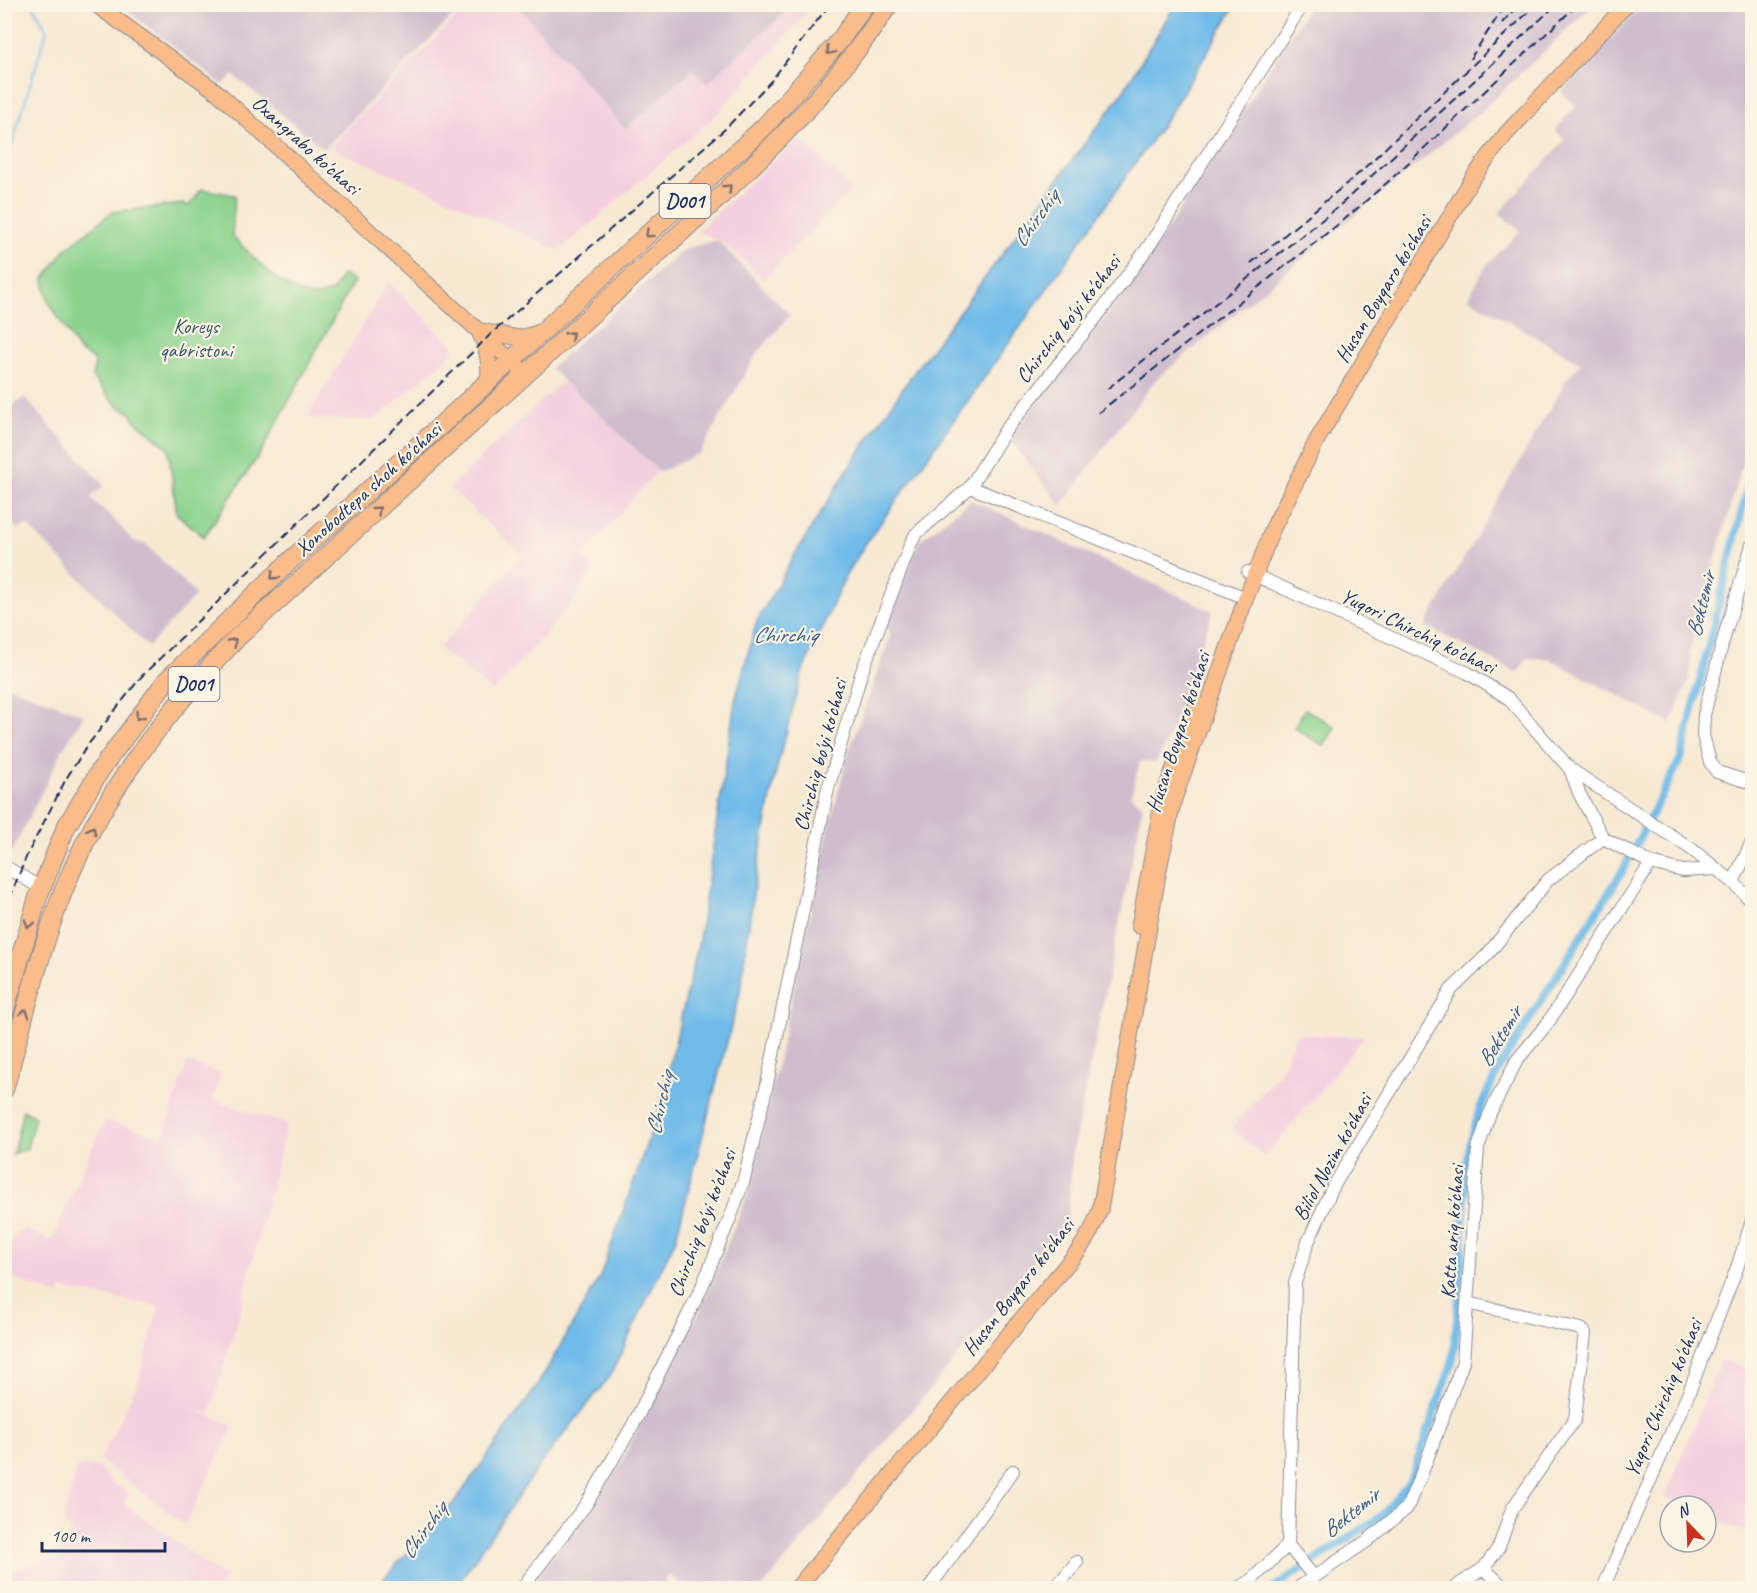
<svg xmlns="http://www.w3.org/2000/svg" width="1757" height="1593" font-family="Caveat,sans-serif">
  <rect width="100%" height="100%" fill="#fcf5e5"/>
  <filter id="ink" filterUnits="userSpaceOnUse"><feTurbulence type="fractalNoise" baseFrequency=".0167" numOctaves="2"/><feDisplacementMap in="SourceGraphic" scale="12" xChannelSelector="R" yChannelSelector="G"/><feConvolveMatrix kernelMatrix="1 2 1 2 8 2 1 2 1" color-interpolation-filters="sRGB"/></filter>
  <filter id="wash" filterUnits="userSpaceOnUse"><feTurbulence type="fractalNoise" baseFrequency=".008" numOctaves="4" result="noise"/><feDisplacementMap in="SourceGraphic" scale="24" xChannelSelector="R" yChannelSelector="G"/><feGaussianBlur stdDeviation="1.35" result="paint"/><feColorMatrix in="noise" values="0 0 0 0 0 0 0 0 0 0 0 0 0 0 0 0 0 1.4 0 .05"/><feComposite in="paint" operator="in"/></filter>
  <g filter="url(#wash)">
    <rect width="100%" height="100%" fill="#f8e9d3"/>
    <!-- built -->
    <path fill="#f3cfdf" d="M 468,5 L 517,5 L 625,129 L 694,70 L 707,83 L 793,5 L 813,5 L 718,113 L 559,251 L 420,186 L 329,147 Z
      M 798,138 L 833,171 L 850,191 L 763,279 L 724,243 L 697,231 Z
      M 388,282 L 453,346 L 453,353 L 374,420 L 310,418 L 308,416 Z
      M 563,381 L 657,471 L 582,557 L 594,569 L 569,608 L 493,692 L 439,648 L 523,555 L 449,488 Z
      M 1296,1034 L 1364,1037 L 1265,1157 L 1231,1128 L 1280,1072 Z
      M 187,1062 L 221,1073 L 212,1100 L 287,1124 L 239,1314 L 210,1414 L 183,1404 L 233,1426 L 185,1525 L 100,1460 L 137,1385 L 159,1306 L 61,1289 L 59,1296 L 5,1275 L 4,1260 L 16,1232 L 26,1229 L 51,1241 L 105,1120 L 163,1137 Z
      M 1721,1360 L 1752,1370 L 1752,1535 L 1706,1515 L 1706,1506 L 1684,1506 L 1664,1498 Z
      M 82,1466 L 98,1467 L 112,1483 L 128,1493 L 124,1504 L 225,1578 L 217,1588 L 5,1588 L 5,1571 L 23,1569 L 63,1545 L 72,1530 L 64,1524 L 64,1517 L 77,1468 Z"/>
    <!-- industrial -->
    <path fill="#cfbdce" d="M 1643,4 L 1752,5 L 1752,429 L 1689,654 L 1691,659 L 1689,679 L 1671,724 L 1550,659 L 1527,658 L 1518,673 L 1425,626 L 1567,379 L 1581,363 L 1468,298 L 1487,265 L 1520,231 L 1499,213 L 1565,140 L 1555,130 L 1576,106 L 1561,93 Z
      M 120,5 L 463,5 L 324,149 L 233,75 L 223,85 Z
      M 517,5 L 793,5 L 707,83 L 693,70 L 625,129 Z
      M 1310,5 L 1593,5 L 1479,113 L 1155,380 L 1061,506 L 1009,439 L 1101,323 L 1176,216 Z
      M 715,241 L 718,241 L 790,315 L 756,355 L 700,453 L 659,472 L 550,368 L 685,248 Z
      M 24,397 L 104,485 L 91,497 L 98,506 L 111,516 L 133,541 L 147,545 L 196,595 L 148,647 L 27,525 L 18,529 L 5,515 L 5,413 Z
      M 971,500 L 1213,611 L 1172,729 L 1156,763 L 1140,761 L 1131,796 L 1143,806 L 1072,1154 L 1069,1207 L 1065,1229 L 762,1588 L 686,1588 L 669,1575 L 664,1582 L 670,1588 L 529,1588 L 620,1465 L 674,1356 L 699,1313 L 749,1192 L 829,828 L 848,754 L 891,634 L 887,626 L 919,541 Z
      M 4,684 L 84,715 L 63,749 L 12,852 L 4,847 Z"/>
    <!-- green -->
    <path fill="#8cd38e" stroke="#548176" stroke-width="1.5" d="M 202,189 L 235,195 L 232,236 C 251,254 286,296 314,296 C 320,296 327,292 333,291 L 342,275 L 354,281 L 261,452 L 204,537 L 177,514 L 168,448 L 135,421 L 131,413 L 118,407 L 92,377 L 95,362 L 88,356 L 79,351 L 48,301 L 44,279 L 65,250 L 112,212 L 183,204 L 189,206 Z
      M 1305,709 L 1335,727 L 1324,746 L 1294,728 Z
      M 23,1110 L 35,1117 L 27,1148 L 13,1154 Z"/>
    <!-- water -->
    <path fill="#70bbe9" stroke="#4675a4" stroke-width="1.5" d="M 1175,5 L 1236,5 L 1165,121 L 975,391 L 866,543 L 846,575 L 803,670 L 776,771 L 755,881 L 740,992 L 676,1238 L 610,1376 L 541,1463 L 455,1588 L 375,1588 L 457,1499 L 537,1386 L 600,1277 L 660,1106 L 698,946 L 735,701 L 757,621 L 794,556 L 853,461 L 912,375 L 1121,95 Z"/>
    <g fill="none" stroke-linecap="round" stroke-linejoin="round">
      <!-- stream -->
      <path stroke="#70bbe9" stroke-width="2" d="M 4,170 L 47,30 L 32,4"/>
      <!-- canal -->
      <path stroke="#70bbe9" stroke-width="8" d="M 1273,1588 L 1383,1515 L 1410,1482 L 1453,1360 L 1459,1301 L 1467,1158 L 1479,1111 L 1500,1066 L 1622,872 L 1681,758 L 1752,469"/>
    </g>
  </g>
  <g filter="url(#ink)">
    <g fill="none" stroke-linecap="round" stroke-linejoin="round">
      <defs>
        <path id="minor" d="M 4,15 L 6,4
          M 970,487 L 1246,598
          M 1752,545 L 1726,630 L 1711,687 L 1704,715 L 1703,735 L 1710,762 L 1717,772 L 1752,783
          M 1248,572 L 1468,673 L 1508,698 L 1570,769 L 1690,848 L 1733,882 L 1752,902
          M 1570,769 L 1579,793 L 1603,838 L 1651,863 L 1683,871 L 1716,869
          M 4,866 L 41,888
          M 1733,882 L 1752,842
          M 1288,1545 L 1314,1577
          M 1484,1568 L 1504,1588
          M 522,1588 L 587,1503 L 634,1423 L 701,1289 L 732,1213 L 744,1179 L 766,1089 L 828,788 L 861,674 L 911,543 L 916,534 L 970,487 L 1005,431 L 1098,315 L 1149,246 L 1303,4
          M 929,1588 L 1013,1471
          M 1055,1588 L 1077,1562
          M 1238,1588 L 1249,1582 L 1288,1545 L 1295,1283 L 1308,1242 L 1333,1187 L 1451,990 L 1487,955 L 1548,880 L 1603,838
          M 1298,1588 L 1367,1541 L 1407,1508 L 1425,1465 L 1463,1362 L 1478,1148 L 1490,1113 L 1517,1060 L 1547,1024 L 1651,863
          M 1454,1588 L 1484,1568 L 1499,1547 L 1512,1509 L 1575,1419 L 1585,1333 L 1581,1329 L 1467,1303
          M 1603,1588 L 1689,1392 L 1737,1268 L 1752,1220"/>
        <path id="major" d="M 95,4 L 217,92 L 527,375
          M 482,331 L 519,338 L 542,332
          M 481,336 C 488,352 490,364 488,381
          M 1139,926 L 1163,798 L 1197,704
          M 797,1588 L 1079,1250 L 1091,1231 L 1100,1210 L 1159,869 L 1174,799 L 1246,598 L 1273,528 L 1317,440 L 1472,179 L 1505,135 L 1627,4"/>
        <path id="highway" d="M 4,1013 L 38,897 L 66,827 L 101,769 L 166,681 L 292,559 L 439,427 L 765,126 L 841,39 L 865,4
          M 4,1090 C 22,1026 37,960 61,897 C 99,797 165,713 239,636 C 368,518 498,401 627,282 C 720,196 820,112 889,4"/>
      </defs>
      <!-- minor casing -->
      <use href="#minor" stroke="#8a8c98" stroke-width="14"/>
      <!-- major casing -->
      <use href="#major" stroke="#8a8c98" stroke-width="17"/>
      <!-- highway casing -->
      <use href="#highway" stroke="#8a8c98" stroke-width="20"/>
      <!-- minor -->
      <use href="#minor" stroke="#fff" stroke-width="12"/>
      <!-- major -->
      <use href="#major" stroke="#f9bc8a" stroke-width="15"/>
      <!-- highway -->
      <use href="#highway" stroke="#f9bc8a" stroke-width="18"/>
      <!-- rail -->
      <path stroke="#1b2f5e" stroke-width="2" stroke-dasharray="9 4.5" stroke-linecap="butt" d="M 1502,23 L 1519,4
        M 1470,59 L 1506,4
        M 1251,263 L 1358,174 L 1537,4
        M 1107,389 L 1337,208 L 1557,4
        M 1098,413 L 1345,219 L 1389,181 L 1578,4
        M 4,912 L 27,855 L 66,779 L 87,746 L 141,677 L 492,333 L 725,129 L 771,81 L 830,4"/>
    </g>
    <!-- one-way arrows -->
    <defs><path id="oneway-chevron" d="M-2-3.5L2.5 0L-2 3.5" fill="none" stroke-width="1.6" stroke-linecap="round" stroke-linejoin="round" transform="scale(1.5)"/></defs>
    <g stroke="#7f6e72">
      <use href="#oneway-chevron" transform="translate(830 51) rotate(130)"/>
      <use href="#oneway-chevron" transform="translate(728 188) rotate(-44)"/>
      <use href="#oneway-chevron" transform="translate(649 234) rotate(138)"/>
      <use href="#oneway-chevron" transform="translate(570 335) rotate(-43)"/>
      <use href="#oneway-chevron" transform="translate(377 510) rotate(-42)"/>
      <use href="#oneway-chevron" transform="translate(274 576) rotate(137)"/>
      <use href="#oneway-chevron" transform="translate(233 642) rotate(-46)"/>
      <use href="#oneway-chevron" transform="translate(139 716) rotate(127)"/>
      <use href="#oneway-chevron" transform="translate(92 830) rotate(-63)"/>
      <use href="#oneway-chevron" transform="translate(29 924) rotate(107)"/>
      <use href="#oneway-chevron" transform="translate(25 1013) rotate(-74)"/>
    </g>
  </g>
  <g text-anchor="middle" stroke-width="4.5" stroke-linejoin="round" paint-order="stroke">
    <!-- shield labels -->
    <g fill="#fcf5e5" stroke="#5e6a86" stroke-width="1.5">
      <rect x="659.5" y="184" width="51" height="34" rx="4.5"/>
      <rect x="168.5" y="667" width="51" height="34" rx="4.5"/>
    </g>
    <g font-size="20" font-weight="bold" fill="#1b2f5e">
      <text x="685" y="208">D001</text>
      <text x="194" y="691">D001</text>
    </g>
    <!-- street labels -->
    <g font-size="21" fill="#1b2f5e" stroke="#fcf5e5">
      <text transform="translate(306 145) rotate(42)" y="7">Oxangrabo ko'chasi</text>
      <text transform="translate(1383 289) rotate(-59)" y="7">Husan Boyqaro ko'chasi</text>
      <text transform="translate(1068 319) rotate(-52)" y="7">Chirchiq bo'yi ko'chasi</text>
      <text transform="translate(368 489) rotate(-42)" y="7">Xonobodtepa shoh ko'chasi</text>
      <text transform="translate(1418 631) rotate(26)" y="7">Yuqori Chirchiq ko'chasi</text>
      <text transform="translate(1178 732) rotate(-72)" y="7">Husan Boyqaro ko'chasi</text>
      <text transform="translate(820 755) rotate(-75)" y="7">Chirchiq bo'yi ko'chasi</text>
      <text transform="translate(1332 1157) rotate(-61)" y="7">Biliol Nozim ko'chasi</text>
      <text transform="translate(702 1223) rotate(-69)" y="7">Chirchiq bo'yi ko'chasi</text>
      <text transform="translate(1452 1232) rotate(-86)" y="7">Katta ariq ko'chasi</text>
      <text transform="translate(1018 1287) rotate(-52)" y="7">Husan Boyqaro ko'chasi</text>
      <text transform="translate(1663 1398) rotate(-67)" y="7">Yuqori Chirchiq ko'chasi</text>
    </g>
    <!-- park labels -->
    <g font-size="21" fill="#37586a" stroke="#fcf5e5">
      <text x="196" y="333">Koreys<tspan x="196" dy="24">qabristoni</tspan></text>
    </g>
    <!-- water labels -->
    <g font-size="22" font-style="italic" fill="#355988" stroke="#fcf5e5">
      <text transform="translate(1035 218) rotate(-54)" y="8">Chirchiq</text>
      <text transform="translate(1700 604) rotate(-76)" y="8">Bektemir</text>
      <text x="785" y="642">Chirchiq</text>
      <text transform="translate(1499 1036) rotate(-59)" y="8">Bektemir</text>
      <text transform="translate(659 1103) rotate(-77)" y="8">Chirchiq</text>
      <text transform="translate(1350 1512) rotate(-38)" y="8">Bektemir</text>
      <text transform="translate(423 1530) rotate(-54)" y="8">Chirchiq</text>
    </g>
  </g>
  <!-- margin -->
  <rect width="1757" height="1593" fill="none" stroke="#fcf5e5" stroke-width="24"/>
  <!-- north arrow -->
  <g transform="translate(1688 1524) rotate(337)"><circle r="28" fill="#fcf5e5" stroke="#a2a6af" stroke-width="1.5"/>
  <path d="M0-4.5L10 22L0 15L-10 22Z" fill="#c8321e"/>
  <text y="-9" font-size="16" font-weight="bold" text-anchor="middle" fill="#1b2f5e">N</text>
  </g>
  <!-- scale -->
  <path d="M42 1542v9h123v-9" fill="none" stroke="#1b2f5e" stroke-width="3"/>
  <text x="51" y="1542" font-size="18" fill="#1b2f5e" stroke="#fcf5e5" stroke-width="4.5" paint-order="stroke">100 m</text>
</svg>
